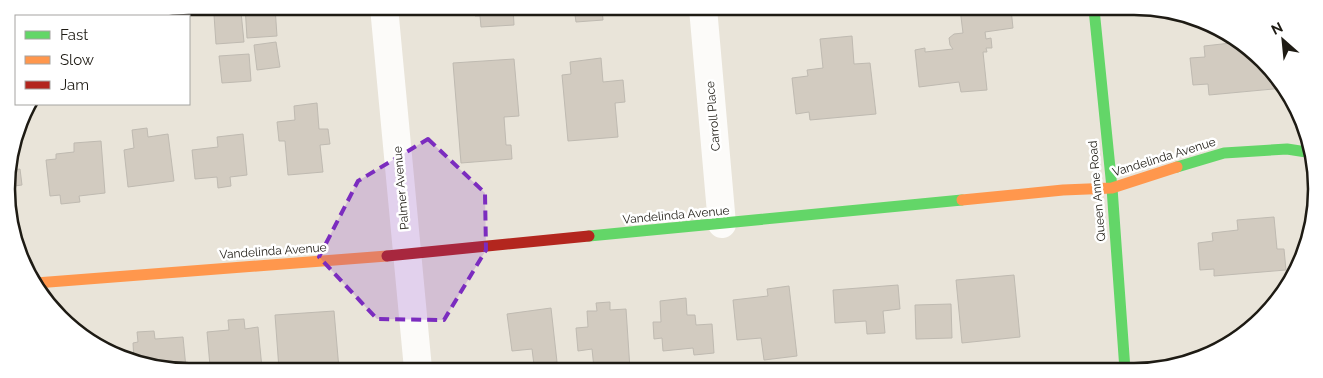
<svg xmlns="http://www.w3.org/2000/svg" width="1323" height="378" font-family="Raleway,sans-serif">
  <rect width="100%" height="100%" fill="#e9e4d9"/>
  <!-- building -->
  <path fill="#d2cbc0" stroke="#bfbab1" d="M 245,6 L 275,7 L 277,36 L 247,38 Z
    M 475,7 L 513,7 L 514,25 L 481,27 L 480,16 L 475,16 Z
    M 574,8 L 602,8 L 603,20 L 576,22 Z
    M 960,9 L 1011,9 L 1013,28 L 985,32 L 986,39 L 991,38 L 992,48 L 986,48 L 987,52 L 983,52 L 987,90 L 961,92 L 959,82 L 919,87 L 915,50 L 925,48 L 925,52 L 953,49 L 950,45 L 949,38 L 954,34 L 963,33 Z
    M 241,12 L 244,42 L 216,44 L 214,15 Z
    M 852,36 L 854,64 L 870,63 L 876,114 L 810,120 L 809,112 L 796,114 L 792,78 L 808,76 L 807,70 L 823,68 L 820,39 Z
    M 276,42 L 280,67 L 257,70 L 254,45 Z
    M 1240,42 L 1283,85 L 1284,88 L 1209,95 L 1208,84 L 1193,85 L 1190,58 L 1205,57 L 1204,46 Z
    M 249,54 L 251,81 L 222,83 L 219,56 Z
    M 601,58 L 603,82 L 623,80 L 625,102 L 615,103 L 618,137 L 568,141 L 562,75 L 571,74 L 570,62 Z
    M 514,59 L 519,116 L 504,117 L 506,145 L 511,145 L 512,159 L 461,163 L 453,63 Z
    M 317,103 L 319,129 L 328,129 L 330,144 L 320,145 L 323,172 L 288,175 L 285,141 L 279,141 L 277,122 L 295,120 L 294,106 Z
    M 147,128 L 148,137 L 168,134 L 174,181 L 128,187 L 124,150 L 134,148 L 132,130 Z
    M 243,134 L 247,175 L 230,177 L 231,186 L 218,188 L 217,177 L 195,179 L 192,150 L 218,147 L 217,137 Z
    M 101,141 L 105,193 L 79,196 L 80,202 L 61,204 L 60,195 L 50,196 L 46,160 L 56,159 L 56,154 L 74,152 L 74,143 Z
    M 11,160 L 12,170 L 20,169 L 22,185 L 14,186 L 15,198 L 9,199 L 7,177 Z
    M 1274,217 L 1277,249 L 1284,249 L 1286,270 L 1214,276 L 1214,269 L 1200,270 L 1198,243 L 1213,241 L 1212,233 L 1238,230 L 1237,220 Z
    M 1014,275 L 1020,337 L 962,343 L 956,280 Z
    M 898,285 L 900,309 L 883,311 L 885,333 L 867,334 L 866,321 L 835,323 L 833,290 Z
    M 789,286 L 797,356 L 764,360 L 761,338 L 737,340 L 733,300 L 768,296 L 767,289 Z
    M 686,298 L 687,315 L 695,315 L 696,325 L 712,324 L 714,353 L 694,355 L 693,348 L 663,351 L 662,338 L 654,339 L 653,322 L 661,322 L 660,301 Z
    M 610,302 L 610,310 L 626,309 L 630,369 L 611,369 L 611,366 L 594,368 L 592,349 L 578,351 L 576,328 L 588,327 L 587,311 L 597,311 L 596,303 Z
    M 951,304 L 952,338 L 916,339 L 915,305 Z
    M 551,308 L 557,362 L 534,365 L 532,349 L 512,351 L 507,314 Z
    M 334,311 L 339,369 L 279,369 L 275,315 Z
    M 244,319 L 245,329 L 258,327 L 262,368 L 233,368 L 233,364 L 210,366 L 207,332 L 229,330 L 228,320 Z
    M 154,331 L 155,339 L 183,337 L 186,368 L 154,368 L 134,361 L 133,343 L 138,342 L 137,332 Z
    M 107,342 L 108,351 L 97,347 L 93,343 Z
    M 1225,346 L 1215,353 L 1214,353 L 1214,347 Z"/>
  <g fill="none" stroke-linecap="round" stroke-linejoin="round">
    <!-- street -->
    <path stroke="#fcfbf9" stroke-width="28" d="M 384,7 L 418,369
      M 703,8 L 722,224"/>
    <!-- fast -->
    <path stroke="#63d668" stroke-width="11" d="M 1094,9 L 1112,188 L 1125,370
      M 1177,167 L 1224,153 L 1287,149 L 1313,153
      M 589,236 L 962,200"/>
    <!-- slow -->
    <path stroke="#ff974d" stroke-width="11" d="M 962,200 L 1063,190 L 1112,188 L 1177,167
      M 36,283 L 387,256"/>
    <!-- jam -->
    <path stroke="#b3261e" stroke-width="11" d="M 387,256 L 589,236"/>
  </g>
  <!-- marked area -->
  <path fill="#7b2cbf" fill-opacity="0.2" stroke="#7b2cbf" stroke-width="4" stroke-dasharray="10 6" stroke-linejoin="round" d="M 428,139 L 485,193 L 486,250 L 444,320 L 377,319 L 319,257 L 358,181 Z"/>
  <g text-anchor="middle" stroke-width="5" stroke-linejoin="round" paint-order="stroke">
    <!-- street labels -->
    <g font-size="12" fill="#1e1b14" stroke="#fff">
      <text transform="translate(713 116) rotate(-95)" y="4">Carroll Place</text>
      <text transform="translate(1164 157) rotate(-17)" y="4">Vandelinda Avenue</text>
      <text transform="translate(401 188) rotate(-95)" y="4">Palmer Avenue</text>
      <text transform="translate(1097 191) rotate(-95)" y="4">Queen Anne Road</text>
      <text transform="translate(676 215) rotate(-5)" y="4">Vandelinda Avenue</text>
      <text transform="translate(273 251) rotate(-4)" y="4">Vandelinda Avenue</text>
    </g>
  </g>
  <!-- crop -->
  <path d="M0 0H1323V378H0ZM189 15H1134A174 174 0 0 1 1308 189V189A174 174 0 0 1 1134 363H189A174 174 0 0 1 15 189V189A174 174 0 0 1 189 15Z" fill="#fff" fill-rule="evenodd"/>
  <path fill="none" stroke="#1e1b14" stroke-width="2.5" d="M189 15H1134A174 174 0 0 1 1308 189V189A174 174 0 0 1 1134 363H189A174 174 0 0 1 15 189V189A174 174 0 0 1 189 15Z"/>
  <!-- legend -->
  <rect x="15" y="15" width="175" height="90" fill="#ffffff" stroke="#a5a4a1"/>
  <rect x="25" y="31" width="25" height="8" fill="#63d668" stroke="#a5a4a1"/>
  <text x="60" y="40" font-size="15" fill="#1e1b14">Fast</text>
  <rect x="25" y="56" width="25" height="8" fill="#ff974d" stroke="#a5a4a1"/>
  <text x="60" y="65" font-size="15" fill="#1e1b14">Slow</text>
  <rect x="25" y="81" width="25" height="8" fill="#b3261e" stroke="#a5a4a1"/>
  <text x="60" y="90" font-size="15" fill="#1e1b14">Jam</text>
  <!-- north arrow -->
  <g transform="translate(1283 40) rotate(333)" stroke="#ffffff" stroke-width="4" paint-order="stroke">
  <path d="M0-4L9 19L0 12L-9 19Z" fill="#1e1b14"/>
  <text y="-8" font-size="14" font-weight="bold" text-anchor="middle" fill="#1e1b14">N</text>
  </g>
</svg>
